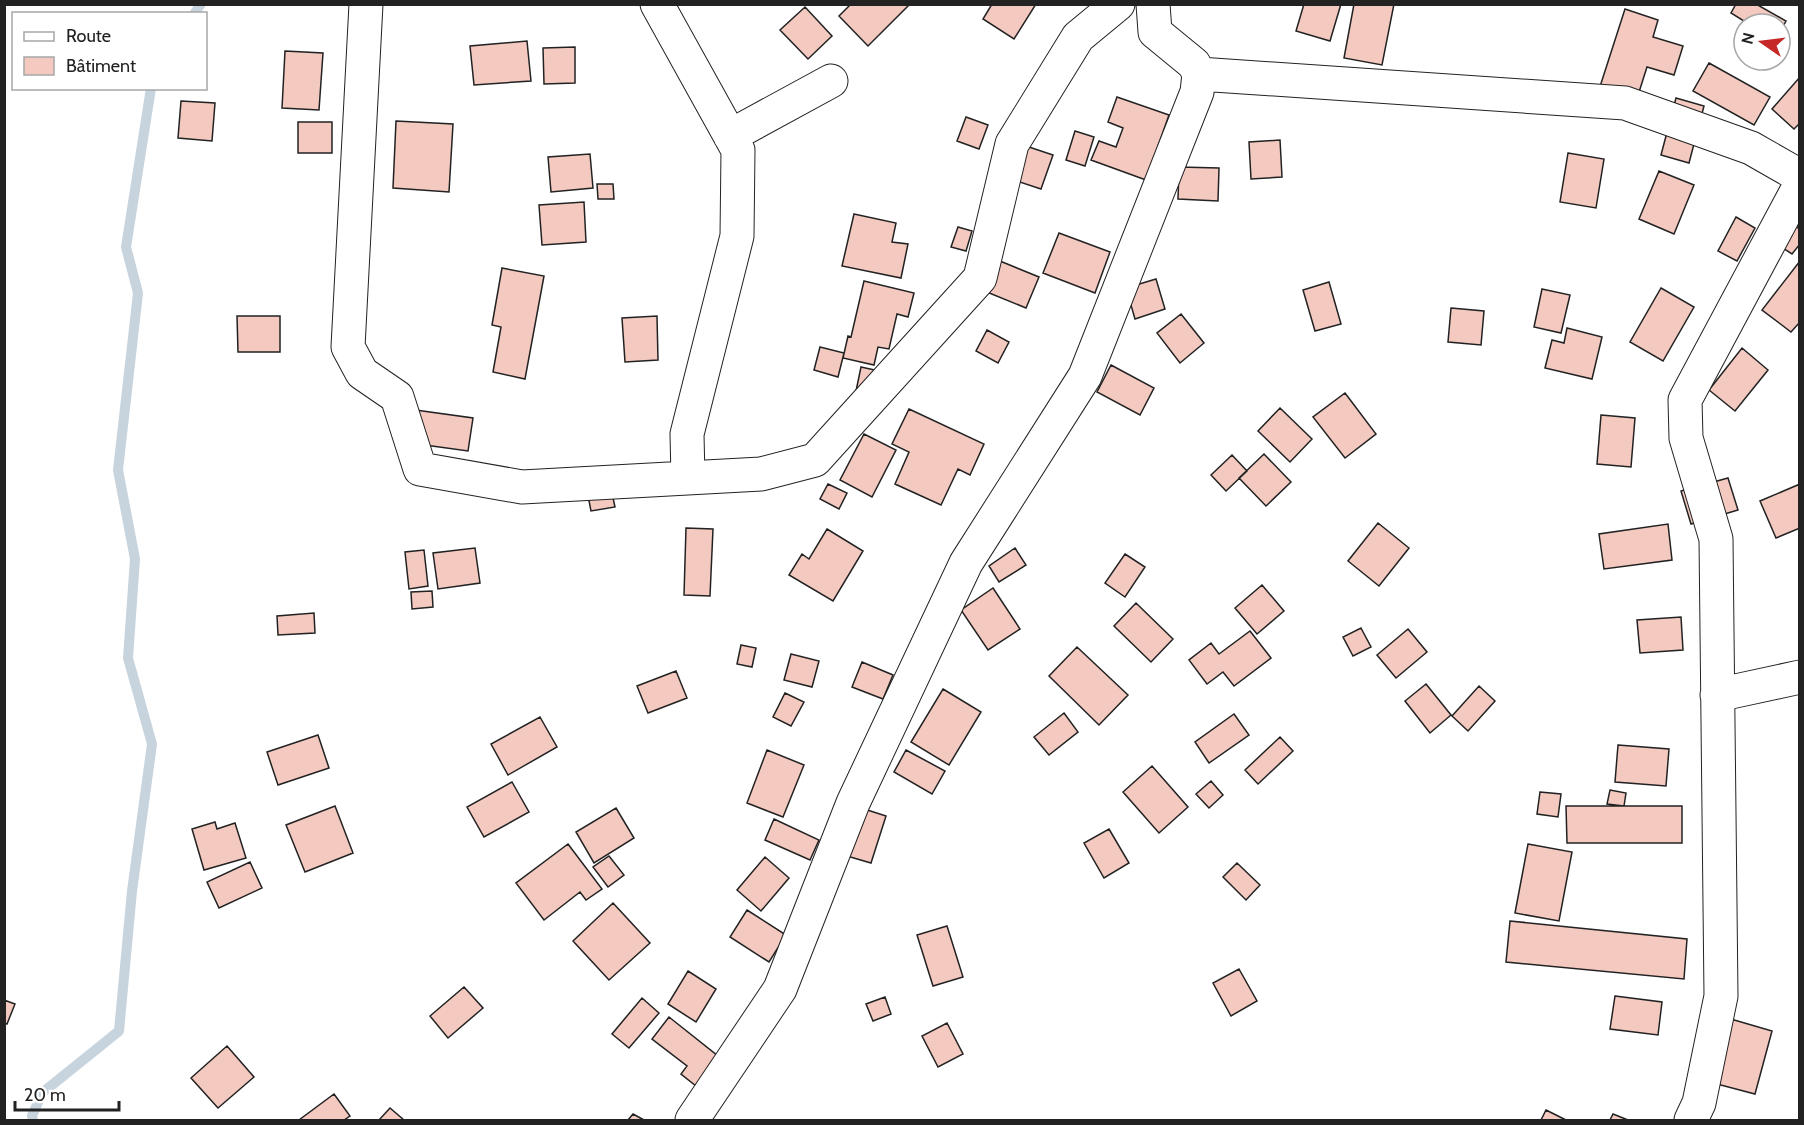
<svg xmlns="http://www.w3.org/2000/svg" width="1804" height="1125" font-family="Cabin,sans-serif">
  <rect width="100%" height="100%" fill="#fff"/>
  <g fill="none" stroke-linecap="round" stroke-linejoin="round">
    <!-- stream -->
    <path stroke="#c7d3dd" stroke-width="10" d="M 194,14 L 201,4
      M 33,1120 L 32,1116 L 42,1093 L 119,1031 L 132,891 L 152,744 L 128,658 L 135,559 L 118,470 L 138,293 L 126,247 L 151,88"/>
  </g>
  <!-- building -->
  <path fill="#f3c9c0" stroke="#222" stroke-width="1.5" d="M 851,4 L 910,4 L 868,46 L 839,16 Z
    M 992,4 L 1036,4 L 1014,39 L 983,19 Z
    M 1304,4 L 1341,4 L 1330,41 L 1296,31 Z
    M 1354,4 L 1394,4 L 1382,65 L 1344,58 Z
    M 1736,4 L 1756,4 L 1786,21 L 1780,32 L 1780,24 L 1744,24 L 1744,32 L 1740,29 L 1744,21 L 1731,13 Z
    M 805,7 L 832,36 L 808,59 L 780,30 Z
    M 1625,9 L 1658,20 L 1653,37 L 1683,46 L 1674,75 L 1647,67 L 1633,111 L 1596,99 Z
    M 527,41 L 531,81 L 474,85 L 470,46 Z
    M 575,47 L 575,83 L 544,84 L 543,48 Z
    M 285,51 L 323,53 L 319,110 L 282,108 Z
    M 1709,63 L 1770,97 L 1754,125 L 1693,91 Z
    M 1800,77 L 1800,123 L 1794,129 L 1772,109 Z
    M 1117,97 L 1169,115 L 1146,180 L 1091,160 L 1099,141 L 1116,147 L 1123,128 L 1108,122 Z
    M 1676,98 L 1704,106 L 1689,163 L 1661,155 Z
    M 181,101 L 215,103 L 212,141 L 178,138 Z
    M 966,117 L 988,125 L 979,149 L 957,141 Z
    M 396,121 L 453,124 L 449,192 L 393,188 Z
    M 298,122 L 332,122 L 332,153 L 298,153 Z
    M 1075,131 L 1094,137 L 1085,166 L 1066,160 Z
    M 1280,140 L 1282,177 L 1251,179 L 1249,142 Z
    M 1023,145 L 1053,155 L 1041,189 L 1011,179 Z
    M 1568,153 L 1604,159 L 1596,208 L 1560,202 Z
    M 590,154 L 593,188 L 551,192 L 548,157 Z
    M 1179,167 L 1219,168 L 1218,201 L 1178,199 Z
    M 1659,171 L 1694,185 L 1674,234 L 1639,219 Z
    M 597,184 L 613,184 L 614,199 L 598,199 Z
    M 584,202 L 586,242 L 542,245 L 539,205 Z
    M 854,214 L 896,223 L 892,242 L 908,244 L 901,278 L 842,266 Z
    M 1736,217 L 1755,228 L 1737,261 L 1718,251 Z
    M 1789,222 L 1800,229 L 1800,244 L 1792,254 L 1775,243 Z
    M 958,227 L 972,231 L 966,251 L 951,247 Z
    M 1059,233 L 1110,252 L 1095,293 L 1043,273 Z
    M 995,259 L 1039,277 L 1026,308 L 982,290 Z
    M 1800,261 L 1800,322 L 1791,332 L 1762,310 Z
    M 502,268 L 544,276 L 525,379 L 493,372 L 501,327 L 492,325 Z
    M 1156,279 L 1165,309 L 1135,319 L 1126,288 Z
    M 864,281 L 914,293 L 908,317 L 897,314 L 889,349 L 878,347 L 874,365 L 843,358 L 848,336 L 851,337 Z
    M 1329,282 L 1341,324 L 1315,331 L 1303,290 Z
    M 1661,288 L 1694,307 L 1663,361 L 1630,342 Z
    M 1542,289 L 1570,295 L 1561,333 L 1534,327 Z
    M 1451,308 L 1484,311 L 1481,345 L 1448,342 Z
    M 1181,314 L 1204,343 L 1180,363 L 1157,333 Z
    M 237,316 L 280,316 L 280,352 L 238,352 Z
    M 657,316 L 658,360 L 625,362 L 622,318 Z
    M 1567,328 L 1602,337 L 1592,379 L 1545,368 L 1552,340 L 1564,343 Z
    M 987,330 L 1009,342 L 998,363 L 976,351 Z
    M 820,347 L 844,353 L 838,377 L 814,370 Z
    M 1742,348 L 1768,370 L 1735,411 L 1709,390 Z
    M 1111,365 L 1154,388 L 1140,415 L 1097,392 Z
    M 861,367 L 893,374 L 856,391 Z
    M 1345,393 L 1376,434 L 1345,458 L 1313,417 Z
    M 401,408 L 473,418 L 468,451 L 396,441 Z
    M 1280,408 L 1312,439 L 1290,462 L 1258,431 Z
    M 909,409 L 984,444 L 970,475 L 958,469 L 941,505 L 895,484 L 909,452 L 892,444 Z
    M 1601,415 L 1635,418 L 1631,467 L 1597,464 Z
    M 864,434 L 896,450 L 872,497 L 840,480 Z
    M 1264,454 L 1291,482 L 1266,506 L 1239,478 Z
    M 1232,455 L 1247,471 L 1226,491 L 1211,475 Z
    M 607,470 L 615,507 L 591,511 L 584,475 Z
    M 1728,478 L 1738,510 L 1691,524 L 1681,491 Z
    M 828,484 L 847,493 L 839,509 L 820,499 Z
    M 1800,484 L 1800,528 L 1776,538 L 1760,501 Z
    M 1378,523 L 1409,548 L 1379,586 L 1348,561 Z
    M 1668,524 L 1672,560 L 1604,569 L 1599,534 Z
    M 686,528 L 713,529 L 710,596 L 684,595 Z
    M 827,529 L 863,551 L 833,601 L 789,575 L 802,554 L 809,559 Z
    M 475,548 L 480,583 L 438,589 L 433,553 Z
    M 1015,548 L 1026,565 L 999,582 L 989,566 Z
    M 424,550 L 428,586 L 409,589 L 405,552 Z
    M 1125,554 L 1145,567 L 1125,597 L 1105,583 Z
    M 1262,585 L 1284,611 L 1257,634 L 1235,608 Z
    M 993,588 L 1020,629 L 988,650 L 961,610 Z
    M 432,591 L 433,607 L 412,609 L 411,592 Z
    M 1136,603 L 1173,639 L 1151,662 L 1114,626 Z
    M 314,613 L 315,633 L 278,635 L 277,616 Z
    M 1681,617 L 1683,650 L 1640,653 L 1637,620 Z
    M 1361,628 L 1371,647 L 1353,656 L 1343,637 Z
    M 1408,629 L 1427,652 L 1396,678 L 1377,655 Z
    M 1250,631 L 1271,658 L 1234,686 L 1223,672 L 1207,684 L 1189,660 L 1211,643 L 1219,654 Z
    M 741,645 L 756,648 L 752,667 L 737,664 Z
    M 1077,647 L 1128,695 L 1099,725 L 1049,676 Z
    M 791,654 L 819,661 L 812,687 L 784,680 Z
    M 862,662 L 893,675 L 883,699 L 852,687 Z
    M 676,671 L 687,698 L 648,713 L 637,686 Z
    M 1426,684 L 1451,715 L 1430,733 L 1405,701 Z
    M 1479,686 L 1495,701 L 1468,731 L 1452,716 Z
    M 943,689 L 981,712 L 949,765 L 911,742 Z
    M 785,693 L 804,702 L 791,726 L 773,717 Z
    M 1064,713 L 1078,732 L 1049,755 L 1034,737 Z
    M 1234,714 L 1249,735 L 1209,763 L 1195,742 Z
    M 540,717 L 557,747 L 508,775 L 491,744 Z
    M 318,735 L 329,768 L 278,785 L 267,752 Z
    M 1280,737 L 1293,751 L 1258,784 L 1245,770 Z
    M 1618,745 L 1669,749 L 1666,786 L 1615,782 Z
    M 767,750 L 804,765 L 783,817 L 747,803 Z
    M 906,750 L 945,771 L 932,794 L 894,772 Z
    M 1152,766 L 1188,807 L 1159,833 L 1123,792 Z
    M 1211,781 L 1223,795 L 1209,808 L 1196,794 Z
    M 512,782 L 529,812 L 484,837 L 467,807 Z
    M 1610,790 L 1626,793 L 1624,806 L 1607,804 Z
    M 1540,792 L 1561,794 L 1558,817 L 1537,814 Z
    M 335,806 L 353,853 L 305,872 L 286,825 Z
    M 855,806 L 886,816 L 871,863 L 840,854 Z
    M 1566,806 L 1682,806 L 1682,843 L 1567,843 Z
    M 616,808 L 634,838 L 594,863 L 576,832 Z
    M 774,819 L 819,840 L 810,860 L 765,840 Z
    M 215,822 L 217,829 L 235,823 L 246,858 L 204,870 L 192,829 Z
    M 1109,829 L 1129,863 L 1104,878 L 1084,843 Z
    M 568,844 L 602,889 L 586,900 L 580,892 L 544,920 L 516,883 Z
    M 1528,844 L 1572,852 L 1559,921 L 1515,913 Z
    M 609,856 L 624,875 L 608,887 L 593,867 Z
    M 765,857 L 789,878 L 761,911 L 737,890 Z
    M 250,862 L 262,888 L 219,908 L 207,882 Z
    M 1237,863 L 1260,885 L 1246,900 L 1223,877 Z
    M 613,903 L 650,943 L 609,980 L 573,941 Z
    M 747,910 L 786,935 L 769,962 L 730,937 Z
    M 1510,921 L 1687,939 L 1684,979 L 1506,962 Z
    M 947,926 L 963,977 L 933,986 L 917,935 Z
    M 1239,969 L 1257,1001 L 1231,1016 L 1213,983 Z
    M 688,971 L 716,989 L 696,1022 L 668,1004 Z
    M 464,987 L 483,1008 L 448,1038 L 430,1016 Z
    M 1615,996 L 1662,1002 L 1658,1035 L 1610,1029 Z
    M 885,997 L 891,1014 L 873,1021 L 866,1004 Z
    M 642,998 L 659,1013 L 629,1048 L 612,1034 Z
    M 4,1000 L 15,1004 L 7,1024 L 4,1023 Z
    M 669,1017 L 723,1060 L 701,1090 L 681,1074 L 687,1066 L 652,1039 Z
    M 1724,1017 L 1772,1031 L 1755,1094 L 1713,1083 Z
    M 947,1023 L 963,1054 L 938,1067 L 922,1036 Z
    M 227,1046 L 254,1077 L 218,1108 L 191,1078 Z
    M 334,1094 L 350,1116 L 344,1120 L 299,1120 Z
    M 390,1108 L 404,1120 L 379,1120 Z
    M 1546,1110 L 1566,1120 L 1541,1120 Z
    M 633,1114 L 644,1120 L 628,1120 Z
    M 1613,1114 L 1628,1120 L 1610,1120 Z"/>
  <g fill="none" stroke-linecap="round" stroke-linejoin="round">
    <defs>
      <path id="minor" d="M 366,4 L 348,347 L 362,373 L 397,397 L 420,469 L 522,487 L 761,474 L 815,460 L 980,278 L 1012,144 L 1078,37 L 1118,4
        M 657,4 L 738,150 L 737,236 L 687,434 L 688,478
        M 1199,74 L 1625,103 L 1751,148 L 1800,176
        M 730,136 L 831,81
        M 1717,695 L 1800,677
        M 692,1120 L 780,989 L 853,803 L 966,563 L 1085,376 L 1197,92 L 1199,74 L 1194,64 L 1155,32 L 1153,4
        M 1691,1120 L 1699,1103 L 1721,996 L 1716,539 L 1686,438 L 1685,400 L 1800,185"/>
    </defs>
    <!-- minor casing -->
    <use href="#minor" stroke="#222" stroke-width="35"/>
    <!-- minor -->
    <use href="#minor" stroke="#fff" stroke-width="33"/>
  </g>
  <!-- border -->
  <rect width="1804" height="1125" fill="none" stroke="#222222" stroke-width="12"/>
  <!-- legend -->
  <rect x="12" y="12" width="195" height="78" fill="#ffffff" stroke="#a7a7a7" stroke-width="1.5"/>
  <rect x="24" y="32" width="30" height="9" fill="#ffffff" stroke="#a7a7a7" stroke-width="1.5"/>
  <text x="66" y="42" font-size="18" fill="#222222">Route</text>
  <rect x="24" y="57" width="30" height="18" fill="#f3c9c0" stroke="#a7a7a7" stroke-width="1.5"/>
  <text x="66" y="72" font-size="18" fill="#222222">Bâtiment</text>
  <!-- north arrow -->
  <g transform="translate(1762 42) rotate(284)"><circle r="28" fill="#ffffff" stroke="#a7a7a7" stroke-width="1.5"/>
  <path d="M0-4.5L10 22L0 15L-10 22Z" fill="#c62828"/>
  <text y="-9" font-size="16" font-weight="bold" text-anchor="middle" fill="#222222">N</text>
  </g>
  <!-- scale -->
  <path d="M15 1101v9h104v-9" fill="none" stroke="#222222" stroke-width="3"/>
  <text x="24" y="1101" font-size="18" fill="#222222" stroke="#ffffff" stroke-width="4.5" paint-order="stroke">20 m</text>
</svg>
